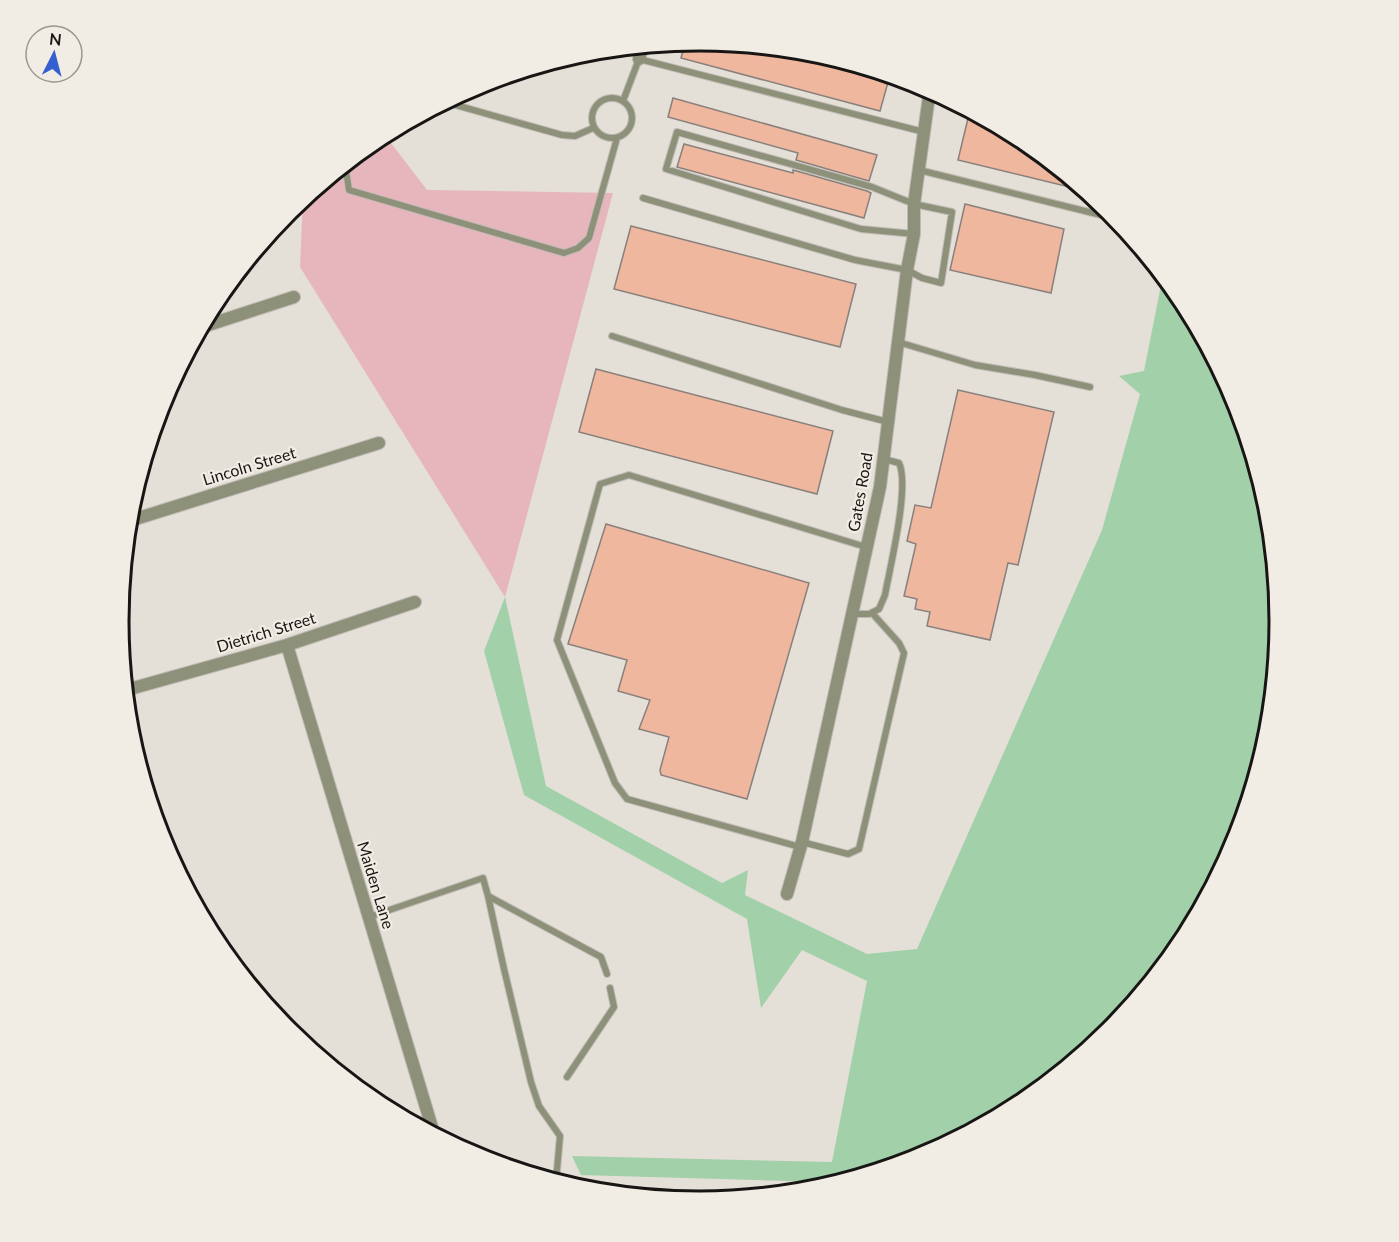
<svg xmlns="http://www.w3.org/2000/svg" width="1399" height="1242" font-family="Lato,sans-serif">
  <rect width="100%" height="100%" fill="#e4dfd7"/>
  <!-- green -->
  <path fill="#e6b6bc" d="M 398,127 L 391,143 L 427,190 L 613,193 L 505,597 L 300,267 L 303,199 L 377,138 Z"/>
  <!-- water -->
  <path fill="#a1d0a9" d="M 1163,275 L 1182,299 L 1236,399 L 1269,508 L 1280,621 L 1269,735 L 1236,843 L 1182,944 L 1110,1032 L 1022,1104 L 921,1157 L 827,1186 L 825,1182 L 581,1175 L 572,1156 L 832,1162 L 867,981 L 802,950 L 761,1008 L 747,919 L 524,795 L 484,651 L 505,597 L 546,786 L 722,883 L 748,870 L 745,895 L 867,954 L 917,949 L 1102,530 L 1140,394 L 1119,376 L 1144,371 Z"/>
  <!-- building -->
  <path fill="#efb79e" stroke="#89807d" stroke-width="1.5" d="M 700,40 L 813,52 L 890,75 L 880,111 L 681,58 L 685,42 Z
    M 673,98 L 877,155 L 869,181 L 796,160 L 798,153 L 668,117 Z
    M 970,110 L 1022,139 L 1086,191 L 958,160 Z
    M 684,144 L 793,173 L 793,170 L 867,191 L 871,193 L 864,218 L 677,167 Z
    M 965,204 L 1064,229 L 1051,293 L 950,270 Z
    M 631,226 L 856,284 L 840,347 L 614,289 Z
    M 596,369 L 833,431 L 817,494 L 579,432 Z
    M 958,390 L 1054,412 L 1018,565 L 1008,563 L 990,640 L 927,626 L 930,612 L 915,609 L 917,599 L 904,596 L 916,544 L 907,541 L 915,505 L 931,508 Z
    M 606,524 L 809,583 L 747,799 L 661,775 L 660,770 L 669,737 L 639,729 L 650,700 L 618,691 L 627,660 L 568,644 Z"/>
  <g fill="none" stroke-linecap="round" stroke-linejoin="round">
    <defs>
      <path id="lane" d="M592 118a20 20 0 1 1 40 0a20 20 0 1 1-40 0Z
        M 623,101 L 639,59 L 924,132
        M 445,102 L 562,135 L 575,136 L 593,128
        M 345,164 L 349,190 L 564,253 L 578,248 L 589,238 L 617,138
        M 919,170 L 1109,217 L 1110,210
        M 643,198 L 855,260 L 907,270 L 922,278 L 941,283 L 952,212 L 914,204 L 872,187 L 677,132 L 666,169 L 861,229 L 914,234
        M 612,336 L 842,410 L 888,422
        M 898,342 L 975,365 L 1035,375 L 1090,387
        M 853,614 L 869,614 L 879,609 L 885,595 C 890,567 910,486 899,463 L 884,459
        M 802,842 L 848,854 L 859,849 L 904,653 L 899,643 L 872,613
        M 800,847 L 627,799 L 615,783 L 557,640 L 600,484 L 629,475 L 866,547
        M 488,896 L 601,957 L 607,974
        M 369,917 L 483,878 L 488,896 L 504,969 L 531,1082 L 539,1106 L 560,1136 L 556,1181
        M 567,1077 L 614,1007 L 610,988"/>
      <path id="street" d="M 639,59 L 643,46
        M 202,327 L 294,297
        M 129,521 L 379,443
        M 287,645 L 434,1134
        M 126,690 L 287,645 L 415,602
        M 787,894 L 802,842 L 880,487 L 907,270 L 914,234 L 914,204 L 930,89"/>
    </defs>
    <!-- lane casing -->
    <use href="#lane" stroke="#bfbbb4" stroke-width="8"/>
    <!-- street casing -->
    <use href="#street" stroke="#bfbbb4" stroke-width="14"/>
    <!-- lane -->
    <use href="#lane" stroke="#8d917a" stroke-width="6"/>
    <!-- street -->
    <use href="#street" stroke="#8d917a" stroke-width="12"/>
  </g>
  <g text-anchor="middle" stroke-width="4.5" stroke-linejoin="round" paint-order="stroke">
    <!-- street labels -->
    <g font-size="16" fill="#181614" stroke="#f1ece4">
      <text transform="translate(249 466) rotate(-17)" y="6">Lincoln Street</text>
      <text transform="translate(860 492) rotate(-80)" y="6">Gates Road</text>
      <text transform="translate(266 632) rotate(-17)" y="6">Dietrich Street</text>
      <text transform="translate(376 885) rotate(73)" y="6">Maiden Lane</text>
    </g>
  </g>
  <!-- crop -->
  <path d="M0 0H1399V1242H0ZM129 621a570 570 0 1 1 1140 0a570 570 0 1 1-1140 0Z" fill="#f1ece4" fill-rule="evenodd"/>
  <path fill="none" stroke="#181614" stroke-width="3" d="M129 621a570 570 0 1 1 1140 0a570 570 0 1 1-1140 0Z"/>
  <!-- north arrow -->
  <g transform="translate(54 54) rotate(6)"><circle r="28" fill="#f1ece4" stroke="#9a9691" stroke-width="1.5"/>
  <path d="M0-4.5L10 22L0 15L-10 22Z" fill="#365fd0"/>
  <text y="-9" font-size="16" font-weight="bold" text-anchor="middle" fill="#181614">N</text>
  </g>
</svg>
